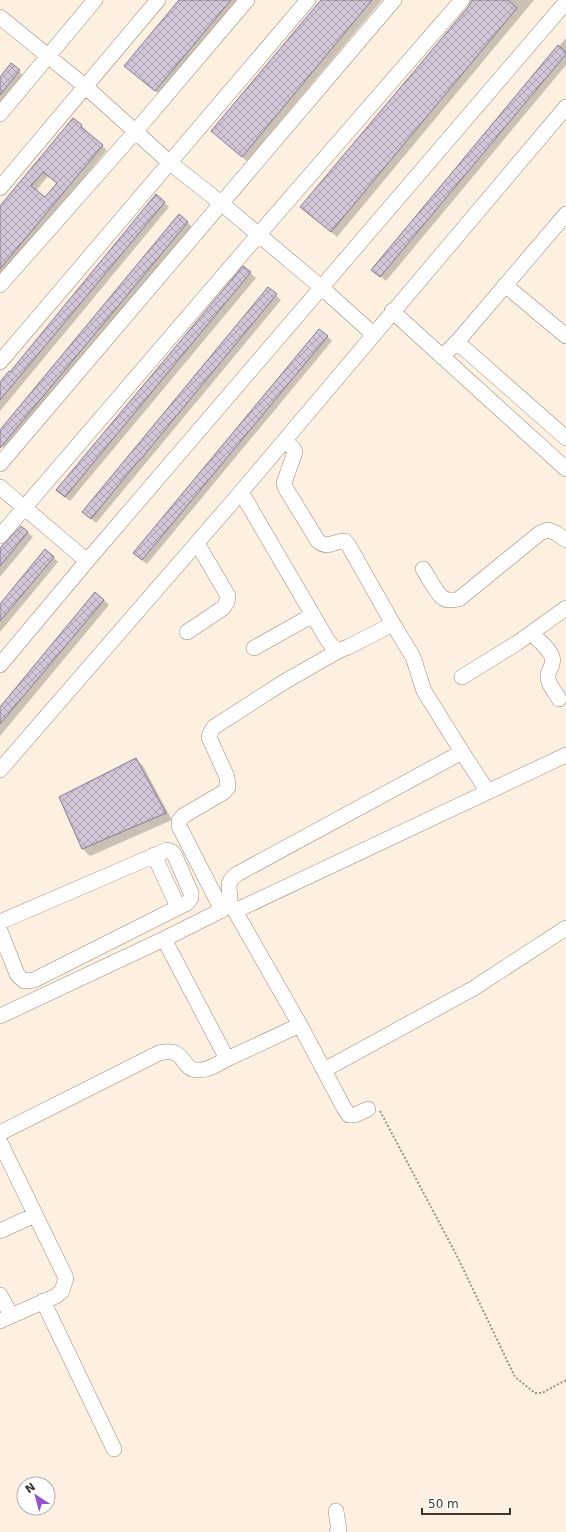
<svg xmlns="http://www.w3.org/2000/svg" width="566" height="1532" font-family="'DejaVu Sans',sans-serif">
  <defs>
    <pattern id="building-cross-hatch" width="8" height="8" patternUnits="userSpaceOnUse"><rect width="8" height="8" fill="#d4c6d9"/><path d="M0 0l8 8M0 8l8-8" fill="none" stroke="#ada2b0"/></pattern>
  </defs>
  <rect width="100%" height="100%" fill="#fdf0e1"/>
  <!-- shadow -->
  <path fill="#0003" fill-rule="evenodd" d="M 180,0 L 240,0 L 160,95 L 130,70 Z
    M 322,0 L 382,0 L 247,161 L 217,136 Z
    M 473,0 L 534,0 L 337,237 L 306,211 L 470,6 Z
    M 566,38 L 566,65 L 386,281 L 373,270 Z
    M 11,64 L 24,76 L 0,105 L 0,78 Z
    M 82,126 L 87,131 L 86,132 L 107,150 L 0,279 L 0,208 ZM 48,176 L 57,184 L 45,199 L 36,191 Z
    M 156,196 L 169,207 L 0,411 L 0,384 Z
    M 187,222 L 192,227 L 7,450 L 0,445 L 0,432 Z
    M 243,267 L 256,278 L 70,501 L 62,495 Z
    M 268,288 L 281,300 L 96,523 L 88,516 Z
    M 327,336 L 332,341 L 147,564 L 139,558 L 134,553 Z
    M 21,527 L 33,537 L 0,577 L 0,551 Z
    M 53,557 L 58,562 L 0,632 L 0,605 Z
    M 104,600 L 109,605 L 0,736 L 0,708 Z
    M 136,759 L 143,766 L 172,820 L 90,856 L 83,849 L 60,797 Z"/>
  <!-- building -->
  <path fill="url(#building-cross-hatch)" stroke="#867a8c" fill-rule="evenodd" d="M 179,0 L 231,0 L 155,91 L 124,66 Z
    M 321,0 L 372,0 L 242,157 L 211,131 Z
    M 472,0 L 508,0 L 517,8 L 331,232 L 300,207 L 469,6 Z
    M 558,45 L 566,52 L 566,54 L 380,277 L 371,270 Z
    M 11,63 L 20,70 L 0,95 L 0,77 Z
    M 73,118 L 82,125 L 81,127 L 103,145 L 0,269 L 0,206 ZM 43,172 L 57,183 L 45,197 L 31,186 Z
    M 156,194 L 165,202 L 0,400 L 0,382 L 9,371 L 10,372 Z
    M 179,214 L 188,222 L 0,448 L 0,430 Z
    M 243,266 L 251,272 L 65,497 L 56,490 Z
    M 268,287 L 277,294 L 140,460 L 139,460 L 91,519 L 82,512 Z
    M 319,329 L 328,336 L 142,560 L 133,553 Z
    M 21,526 L 28,532 L 0,566 L 0,548 Z
    M 45,549 L 54,557 L 0,621 L 0,604 Z
    M 95,592 L 104,600 L 0,724 L 0,707 Z
    M 136,758 L 166,813 L 82,849 L 59,797 Z"/>
  <g fill="none" stroke-linecap="round" stroke-linejoin="round">
    <defs>
      <path id="minor" d="M 0,17 L 86,87 L 169,162 L 221,203 L 322,288 L 373,334
        M 0,114 L 95,0
        M 0,188 L 158,0
        M 0,285 L 135,132 L 247,0
        M 505,285 L 566,336
        M 392,311 L 566,469
        M 457,342 L 566,438
        M 442,357 L 457,342 L 566,214
        M 0,362 L 308,0
        M 284,441 L 293,448 L 295,452 L 284,483 L 286,489 L 318,541 C 329,550 334,540 345,541 L 349,546 L 393,624
        M 0,464 L 394,0
        M 0,487 L 87,561
        M 0,536 L 259,234 L 462,0
        M 423,569 C 428,576 436,593 443,598 C 447,601 454,600 459,599 L 540,533 L 548,530 L 556,533 L 566,540
        M 187,632 L 223,608 L 227,602 L 228,596 L 197,543
        M 531,633 C 538,640 549,648 552,657 C 555,665 548,669 548,676 C 547,683 556,693 559,699
        M 254,648 L 313,615
        M 0,665 L 87,561 L 566,2
        M 462,677 L 517,643 L 566,608
        M 462,752 L 488,792
        M 0,770 L 241,492 L 566,107
        M 154,855 L 178,907
        M 231,904 L 300,1025 L 344,1108 L 349,1115 L 355,1115 L 368,1109
        M 222,910 L 179,826 L 179,821 L 183,816 L 224,792 L 228,787 L 227,777 L 209,737 L 211,732 L 214,727 L 284,682 L 340,650
        M 235,911 L 566,755
        M 0,922 L 167,850 L 172,852 L 175,856 L 191,893 L 191,898 L 187,903 L 34,980 L 24,981 L 17,974 L 0,931
        M 164,939 L 227,1059 L 300,1025
        M 0,1016 L 164,939 L 222,910 L 230,903 C 231,890 224,883 237,874 L 462,752 L 424,691 L 413,657 L 393,624 L 348,647 L 340,650 L 333,647 L 328,641 L 241,492
        M 324,1070 L 474,988 L 566,928
        M 0,1133 L 159,1053 C 187,1046 180,1070 198,1070 C 208,1071 219,1063 227,1059
        M 0,1142 L 66,1278 L 62,1291 L 56,1296 L 0,1321
        M 0,1231 L 35,1215
        M 0,1295 L 11,1315
        M 43,1301 L 114,1449
        M 336,1511 L 339,1530 L 337,1532"/>
    </defs>
    <!-- minor casing -->
    <use href="#minor" stroke="#988878" stroke-width="16"/>
    <!-- path -->
    <path stroke="#9b9186" stroke-width="2" stroke-dasharray="2 2" stroke-linecap="butt" d="M 380,1111 L 457,1256 L 515,1377 L 535,1393 L 542,1393 L 566,1380"/>
    <!-- minor -->
    <use href="#minor" stroke="#fff" stroke-width="15"/>
  </g>
  <!-- north arrow -->
  <g transform="translate(36 1496) rotate(324)"><circle r="19" fill="#ffffff" stroke="#b1afac"/>
  <path d="M0-3L7 15L0 10L-7 15Z" fill="#9655cb"/>
  <text y="-6" font-size="11" font-weight="bold" text-anchor="middle" fill="#3d362f">N</text>
  </g>
  <!-- scale -->
  <path d="M422 1508v6h88v-6" fill="none" stroke="#3d362f" stroke-width="2"/>
  <text x="428" y="1508" font-size="12" fill="#3d362f" stroke="#ffffff" stroke-width="3" paint-order="stroke">50 m</text>
</svg>
